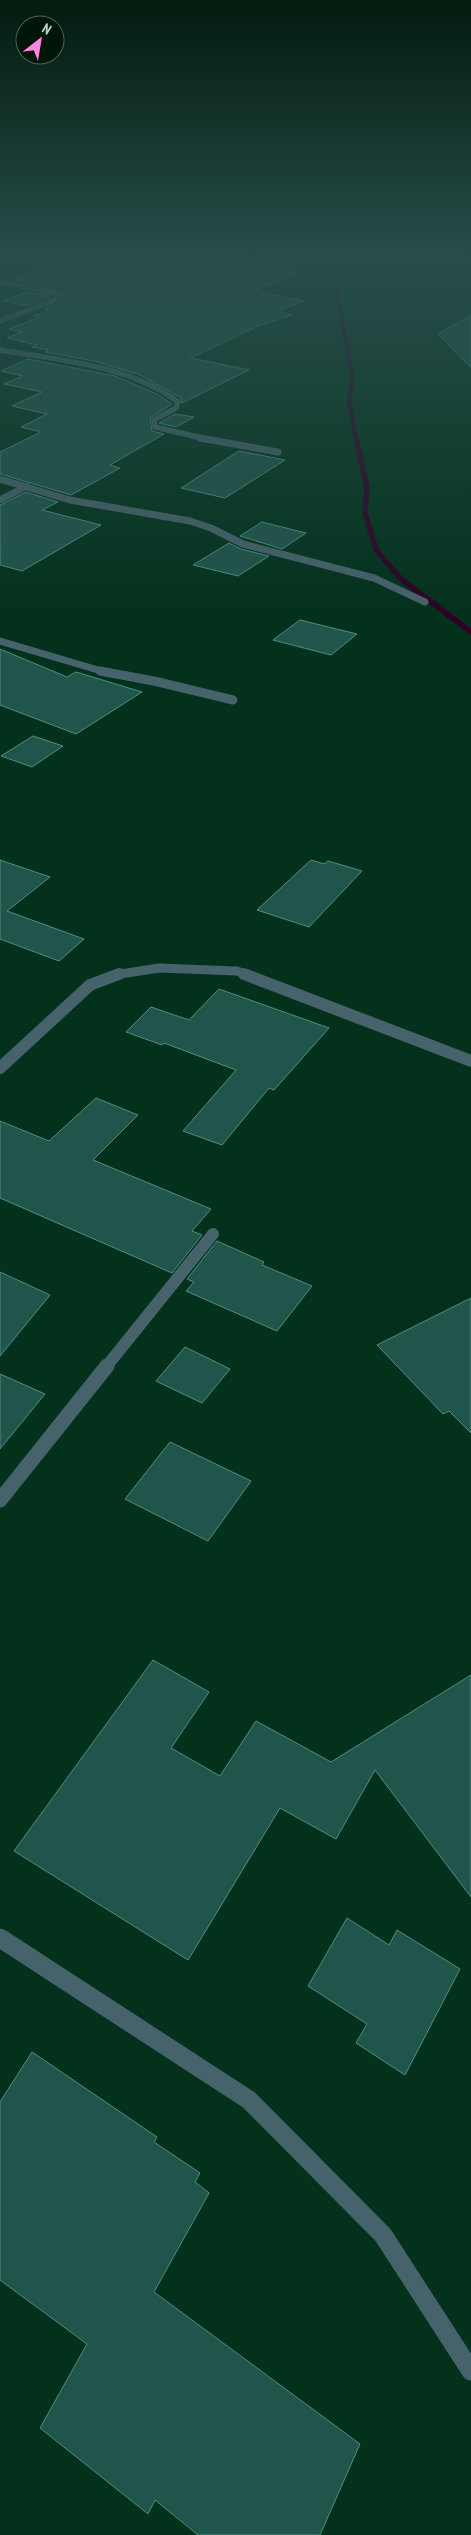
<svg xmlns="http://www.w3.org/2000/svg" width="471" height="2535" font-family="'PT Sans Narrow',sans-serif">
  <rect width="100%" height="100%" fill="#03311c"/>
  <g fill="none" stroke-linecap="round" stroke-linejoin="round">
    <!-- stream-far1 -->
    <path stroke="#2f0026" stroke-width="4.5" d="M 331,259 L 353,380 L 349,400 L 356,439"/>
    <!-- stream -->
    <path stroke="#2f0026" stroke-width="5.5" d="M 356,438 L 367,487 L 365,512 L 376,550 L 401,579 L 471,632"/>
  </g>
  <!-- building -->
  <path fill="#21544a" stroke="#499282" d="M 73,259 L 82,259 L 86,264 L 126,271 L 131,267 L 130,262 L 112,259 L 154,259 L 183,263 L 195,259 L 240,268 L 249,264 L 296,272 L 255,291 L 304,301 L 278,311 L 292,315 L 260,325 L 191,358 L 249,370 L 182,403 L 181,398 L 140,375 L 94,361 L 45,352 L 49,350 L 32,347 L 37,345 L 7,338 L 22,332 L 9,329 L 40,317 L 34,316 L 49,310 L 45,309 L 58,304 L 64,296 L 54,288 L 16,280 Z
    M 26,292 L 51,296 L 27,306 L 4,301 Z
    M 471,315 L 471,368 L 438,334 Z
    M 28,359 L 115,376 L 157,394 L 172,404 L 150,418 L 152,431 L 164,434 L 110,465 L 120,468 L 71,495 L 0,474 L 0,452 L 41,432 L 21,427 L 47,414 L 12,406 L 42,392 L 4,384 L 23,376 L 1,371 Z
    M 175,414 L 194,417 L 176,427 L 159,423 Z
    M 239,451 L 285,460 L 225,498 L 181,488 Z
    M 26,492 L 58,502 L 42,510 L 101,525 L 22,571 L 0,565 L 0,505 Z
    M 262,522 L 306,533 L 282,549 L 240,536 Z
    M 229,543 L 241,549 L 269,556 L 238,576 L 193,565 Z
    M 300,620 L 357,634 L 331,655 L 273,640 Z
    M 0,649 L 67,677 L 76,672 L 142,692 L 76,734 L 0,705 Z
    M 33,736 L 63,746 L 32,767 L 1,756 Z
    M 0,860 L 50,877 L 7,911 L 84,939 L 59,961 L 0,939 Z
    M 311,860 L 324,864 L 328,861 L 362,871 L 309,927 L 257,910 Z
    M 219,989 L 329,1028 L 274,1090 L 269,1088 L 222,1145 L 183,1131 L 236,1070 L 164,1043 L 162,1045 L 126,1032 L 151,1007 L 189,1020 Z
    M 96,1098 L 138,1115 L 93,1160 L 211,1209 L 192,1231 L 202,1235 L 172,1273 L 0,1198 L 0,1121 L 49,1141 Z
    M 217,1241 L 264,1262 L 262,1265 L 312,1286 L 277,1331 L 186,1291 L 194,1282 L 187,1279 Z
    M 0,1272 L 50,1295 L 0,1356 Z
    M 471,1298 L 471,1433 L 449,1411 L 443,1414 L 377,1345 Z
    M 185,1347 L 230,1369 L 202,1403 L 156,1381 Z
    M 0,1374 L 45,1394 L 0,1449 Z
    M 170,1442 L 251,1481 L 208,1541 L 125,1499 Z
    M 153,1660 L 209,1692 L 171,1748 L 220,1776 L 256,1721 L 331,1762 L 471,1675 L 471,1897 L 375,1770 L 336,1839 L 280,1808 L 188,1960 L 14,1851 Z
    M 347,1918 L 389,1945 L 397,1930 L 460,1969 L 405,2075 L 356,2043 L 367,2024 L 308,1986 Z
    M 32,2052 L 157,2137 L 154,2142 L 200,2173 L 195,2182 L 209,2193 L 154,2292 L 360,2444 L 320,2535 L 198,2535 L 155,2500 L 148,2514 L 40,2428 L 87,2344 L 0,2280 L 0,2102 Z"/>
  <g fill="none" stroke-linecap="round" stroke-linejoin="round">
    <!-- minor-far5 -->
    <path stroke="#46626a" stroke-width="5.5" d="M 87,259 L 127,266
      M 0,282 L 53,292 L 59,296 L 55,300 L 0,321
      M 0,350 C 59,360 130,365 178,402 L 176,408 L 154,420 L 155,427 L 206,439"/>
    <!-- minor-far4 -->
    <path stroke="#46626a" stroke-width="7" d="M 200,438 L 278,452
      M 0,479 L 70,500 L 190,521 L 211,528 L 243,544 L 374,578 L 425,602
      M 0,500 L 27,486
      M 0,641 L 105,672"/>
    <!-- minor-far3 -->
    <path stroke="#46626a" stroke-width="9" d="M 100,671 L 154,681 L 233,700
      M 114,975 L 159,968 L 237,971 L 247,975"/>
    <!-- minor-far2 -->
    <path stroke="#46626a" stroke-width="12" d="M 244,974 L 471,1061
      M 0,1068 L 90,985 L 119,974
      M 106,1367 L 213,1234"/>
    <!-- minor-far1 -->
    <path stroke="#46626a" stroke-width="15" d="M 0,1500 L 107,1366"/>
    <!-- minor -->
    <path stroke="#46626a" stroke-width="19" d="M 0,1938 L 249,2100 L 383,2235 L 471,2371"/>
  </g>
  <!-- sky -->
  <linearGradient id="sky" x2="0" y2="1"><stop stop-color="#021b0f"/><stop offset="0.42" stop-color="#284e4b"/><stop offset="1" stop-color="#284e4b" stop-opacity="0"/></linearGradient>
  <rect width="471" height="613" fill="url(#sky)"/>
  <!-- north arrow -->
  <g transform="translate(40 40) rotate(31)"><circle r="24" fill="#01160b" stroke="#4d6457"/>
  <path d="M0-4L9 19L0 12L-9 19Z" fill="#ff85df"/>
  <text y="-8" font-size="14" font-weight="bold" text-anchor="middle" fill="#bedac9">N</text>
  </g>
</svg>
